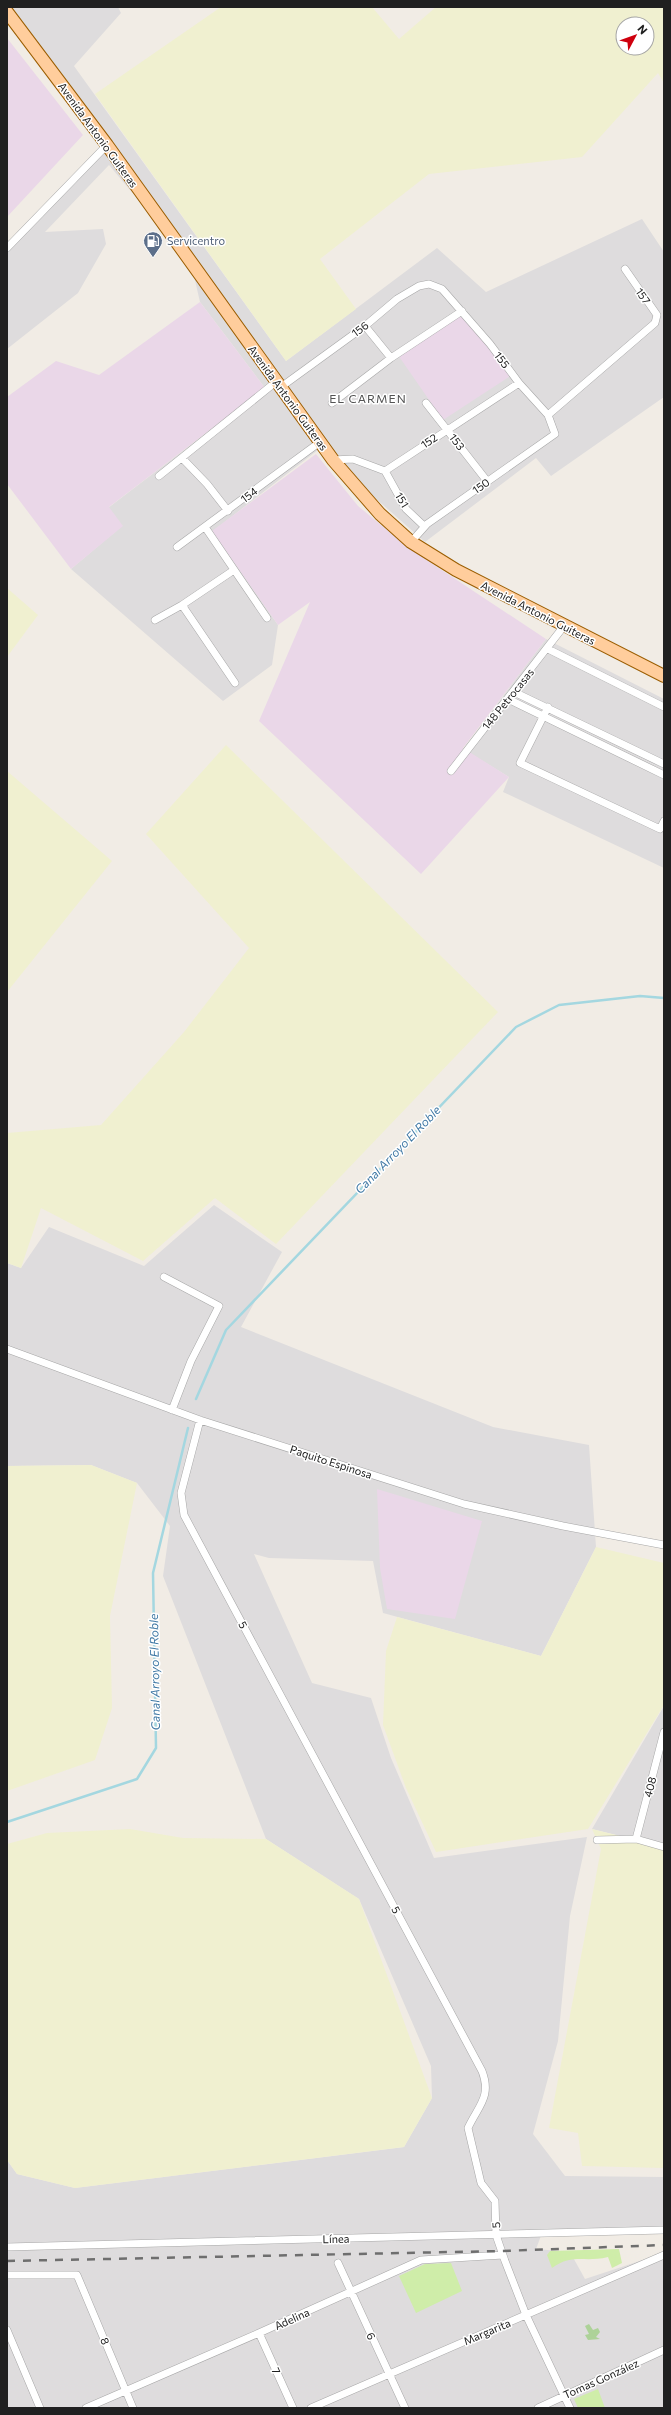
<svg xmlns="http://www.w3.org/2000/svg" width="671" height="2415" font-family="Commissioner,sans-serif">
  <rect width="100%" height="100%" fill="#f1ece5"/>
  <!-- residential -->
  <path fill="#dedcdd" d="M 7,7 L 118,7 L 121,13 L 74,66 L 286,361 L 437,248 L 486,292 L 642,219 L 664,252 L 664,397 L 551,476 L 536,458 L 425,542 L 373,496 L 327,443 L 213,531 L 278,625 L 272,665 L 223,701 L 71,569 L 122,526 L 108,508 L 265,388 L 200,302 L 194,276 L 151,215 L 109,165 L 45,232 L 103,229 L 106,244 L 78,293 L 7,349 L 7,251 L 109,142 Z
    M 546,639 L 664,699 L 664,868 L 503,792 L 509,777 L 463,749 Z
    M 214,1205 L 282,1252 L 241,1327 L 493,1427 L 589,1445 L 596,1547 L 541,1656 L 383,1613 L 373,1561 L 269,1558 L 254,1554 L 312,1683 L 371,1698 L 391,1758 L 434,1858 L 587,1837 L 570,1916 L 558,2041 L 533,2134 L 565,2176 L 664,2177 L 664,2227 L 542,2233 L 536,2249 L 570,2252 L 585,2279 L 664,2253 L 664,2408 L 7,2408 L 7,2160 L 17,2174 L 75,2188 L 404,2147 L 432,2098 L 431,2066 L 359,1899 L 266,1839 L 163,1576 L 170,1526 L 137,1483 L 91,1465 L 7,1466 L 7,1263 L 21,1268 L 49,1227 L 144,1266 Z
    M 664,1706 L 664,1847 L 592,1829 Z"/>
  <!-- industrial -->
  <path fill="#ead7e8" d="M 7,38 L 83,135 L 7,217 Z
    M 200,302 L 265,388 L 109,507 L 123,526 L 71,569 L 7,484 L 7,397 L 56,361 L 99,375 Z
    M 462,314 L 512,375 L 443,420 L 398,355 Z
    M 316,454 L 358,506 L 410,549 L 546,639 L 463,748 L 509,777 L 421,874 L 259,721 L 310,602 L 278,625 L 212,531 Z
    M 377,1489 L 482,1521 L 455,1619 L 387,1609 L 380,1568 Z"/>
  <!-- farmland -->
  <path fill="#f0f0d0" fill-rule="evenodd" d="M 221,7 L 372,7 L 399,39 L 436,7 L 664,7 L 664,83 L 658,73 L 582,157 L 429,174 L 320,259 L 356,309 L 286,361 L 95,94 ZM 623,24 L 647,24 L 647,48 L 623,48 Z
    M 7,588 L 38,615 L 7,657 Z
    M 226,745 L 498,1012 L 276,1244 L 215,1198 L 143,1261 L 41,1208 L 21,1268 L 7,1263 L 7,1133 L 101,1125 L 184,1032 L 249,948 L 146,834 Z
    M 7,771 L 112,861 L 7,992 Z
    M 91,1465 L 137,1483 L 110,1616 L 112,1708 L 95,1760 L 7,1791 L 7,1466 Z
    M 596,1547 L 664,1563 L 664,1705 L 588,1829 L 436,1852 L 406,1788 L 383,1725 L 386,1651 L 397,1617 L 541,1656 Z
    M 130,1829 L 183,1838 L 266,1839 L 359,1899 L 432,2098 L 404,2147 L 75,2188 L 17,2174 L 7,2160 L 7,1844 L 47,1833 Z
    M 592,1829 L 664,1847 L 664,2168 L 582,2166 L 578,2133 L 549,2128 L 601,1849 Z"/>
  <!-- grass -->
  <path fill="#cfeda9" d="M 619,2249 L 622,2263 L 612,2268 L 608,2257 C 584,2263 573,2253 552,2268 L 547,2255 L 550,2251 Z
    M 451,2263 L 462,2291 L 416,2313 L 399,2276 L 425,2264 Z
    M 598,2389 L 605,2408 L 578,2408 L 574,2399 Z"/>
  <!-- forest -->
  <path fill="#add298" d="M 589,2324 L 593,2330 L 598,2328 L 600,2332 L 596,2337 L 600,2339 L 588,2340 L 585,2335 L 589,2334 L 585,2326 Z"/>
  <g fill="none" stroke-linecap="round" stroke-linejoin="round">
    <!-- stream -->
    <path stroke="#a4d7e0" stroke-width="2.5" d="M 196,1399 L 226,1330 L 516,1027 L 559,1005 L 640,996 L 664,998
      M 7,1822 L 137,1779 L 156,1748 L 153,1573 L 188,1428"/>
    <defs>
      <path id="street" d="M 7,248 L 107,145
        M 365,326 L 391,358
        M 281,387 L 365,326 L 397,299 L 419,286 L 429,284 L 442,289 L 490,344 L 519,383 L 548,415 L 555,434 L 427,524 L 411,542
        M 332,403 L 391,358 L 462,311
        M 426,403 L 487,481
        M 548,415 L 655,323 L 657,315 L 625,269
        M 182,458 L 207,484 L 228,511
        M 333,460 L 353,459 L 385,471
        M 385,471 L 519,383
        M 385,471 L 406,509 L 424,526
        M 159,476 L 277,381
        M 205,527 L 267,618
        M 177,547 L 320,442
        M 182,605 L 235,683
        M 155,620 L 182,605 L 234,570
        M 548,649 L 664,707
        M 514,692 L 664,764
        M 508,699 L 664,775
        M 548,707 L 520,763 L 660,829 L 664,821
        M 451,771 L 564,626
        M 164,1277 L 219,1306 L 191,1361 L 172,1410
        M 7,1349 L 200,1420 L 464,1504 L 563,1526 L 664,1545
        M 200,1420 L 181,1493 L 184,1515 L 482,2071 C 492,2097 478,2106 468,2128 L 481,2183 L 495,2201 L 496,2235 L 505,2261 L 526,2315 L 570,2408
        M 664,1732 L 636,1839 L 664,1847
        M 597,1840 L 636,1839
        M 7,2247 L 664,2230
        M 338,2263 L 405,2408
        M 7,2275 L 77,2275 L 133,2408
        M 7,2330 L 40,2408
        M 259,2333 L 293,2408
        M 86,2408 L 259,2333 L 421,2260 L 503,2255
        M 311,2408 L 664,2255
        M 538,2408 L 664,2350"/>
      <path id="primary" d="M 7,12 L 107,145 L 333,460 L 380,514 L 411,542 L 456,570 L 664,676"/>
    </defs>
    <!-- street casing -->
    <use href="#street" stroke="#a7a7a7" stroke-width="8"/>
    <!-- primary casing -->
    <use href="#primary" stroke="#9b5d00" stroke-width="14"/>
    <!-- street -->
    <use href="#street" stroke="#fff" stroke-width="7"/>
    <!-- primary -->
    <use href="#primary" stroke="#ffcd9c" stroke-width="12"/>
    <!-- rail -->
    <path stroke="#6e6e6e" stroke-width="2.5" stroke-dasharray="8 8" stroke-linecap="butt" d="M 7,2261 L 502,2251 L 664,2245"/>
  </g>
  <!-- icons -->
  <defs>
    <symbol id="fuel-pin" viewBox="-11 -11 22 30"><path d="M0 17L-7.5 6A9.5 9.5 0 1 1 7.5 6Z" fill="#5c6f8a" stroke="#fff"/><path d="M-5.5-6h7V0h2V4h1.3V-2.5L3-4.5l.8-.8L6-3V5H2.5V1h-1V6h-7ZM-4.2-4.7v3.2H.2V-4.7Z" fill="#fff"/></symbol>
  </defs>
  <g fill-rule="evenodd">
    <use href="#fuel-pin" x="142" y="230" width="22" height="30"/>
  </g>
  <g text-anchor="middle" stroke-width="3" stroke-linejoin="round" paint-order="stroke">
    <!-- street labels -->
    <g font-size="11" fill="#202020" stroke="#fff">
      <text transform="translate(98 135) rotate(54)" y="4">Avenida Antonio Guiteras</text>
      <text transform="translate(643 296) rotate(55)" y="4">157</text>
      <text transform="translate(360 329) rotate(-37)" y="4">156</text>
      <text transform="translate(502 360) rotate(53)" y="4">155</text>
      <text transform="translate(288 398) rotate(54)" y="4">Avenida Antonio Guiteras</text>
      <text transform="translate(429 441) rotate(-34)" y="4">152</text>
      <text transform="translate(457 442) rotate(53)" y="4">153</text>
      <text transform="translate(481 486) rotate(-35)" y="4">150</text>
      <text transform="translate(249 495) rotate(-37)" y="4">154</text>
      <text transform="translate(402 500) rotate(59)" y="4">151</text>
      <text transform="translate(538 613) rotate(27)" y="4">Avenida Antonio Guiteras</text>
      <text transform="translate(508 699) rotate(-51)" y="4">148 Petrocasas</text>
      <text transform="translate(331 1462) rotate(18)" y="4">Paquito Espinosa</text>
      <text transform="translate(243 1625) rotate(62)" y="4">5</text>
      <text transform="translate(650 1787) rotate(-75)" y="4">408</text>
      <text transform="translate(396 1910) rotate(62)" y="4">5</text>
      <text transform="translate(496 2225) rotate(-93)" y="4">5</text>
      <text transform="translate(336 2239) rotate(-1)" y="4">Línea</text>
      <text transform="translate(292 2319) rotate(-24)" y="4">Adelina</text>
      <text transform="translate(487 2332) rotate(-23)" y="4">Margarita</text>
      <text transform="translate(371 2336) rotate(65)" y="4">6</text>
      <text transform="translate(105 2341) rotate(68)" y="4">8</text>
      <text transform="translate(276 2371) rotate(65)" y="4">7</text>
      <text transform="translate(601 2379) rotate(-24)" y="4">Tomas González</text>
    </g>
    <!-- service labels -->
    <g font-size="11" fill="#4e5e75" stroke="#fff" text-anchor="start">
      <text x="167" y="245">Servicentro</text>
    </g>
    <!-- neighbourhood labels -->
    <g font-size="12" letter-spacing="1" fill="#535353" stroke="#fff">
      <text x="368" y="403">EL CARMEN</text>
    </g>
    <!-- water labels -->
    <g font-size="12" font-style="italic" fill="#4179a5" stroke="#fff">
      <text transform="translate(398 1150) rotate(-46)" y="4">Canal Arroyo El Roble</text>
      <text transform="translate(155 1672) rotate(-91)" y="4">Canal Arroyo El Roble</text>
    </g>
  </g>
  <!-- border -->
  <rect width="671" height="2415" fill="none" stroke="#202020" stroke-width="16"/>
  <!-- north arrow -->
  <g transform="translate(635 36) rotate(49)"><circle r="19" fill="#ffffff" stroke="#a6a6a6"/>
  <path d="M0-3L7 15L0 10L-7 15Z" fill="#cf000e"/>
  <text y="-6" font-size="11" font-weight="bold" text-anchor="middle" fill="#202020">N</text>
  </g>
</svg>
